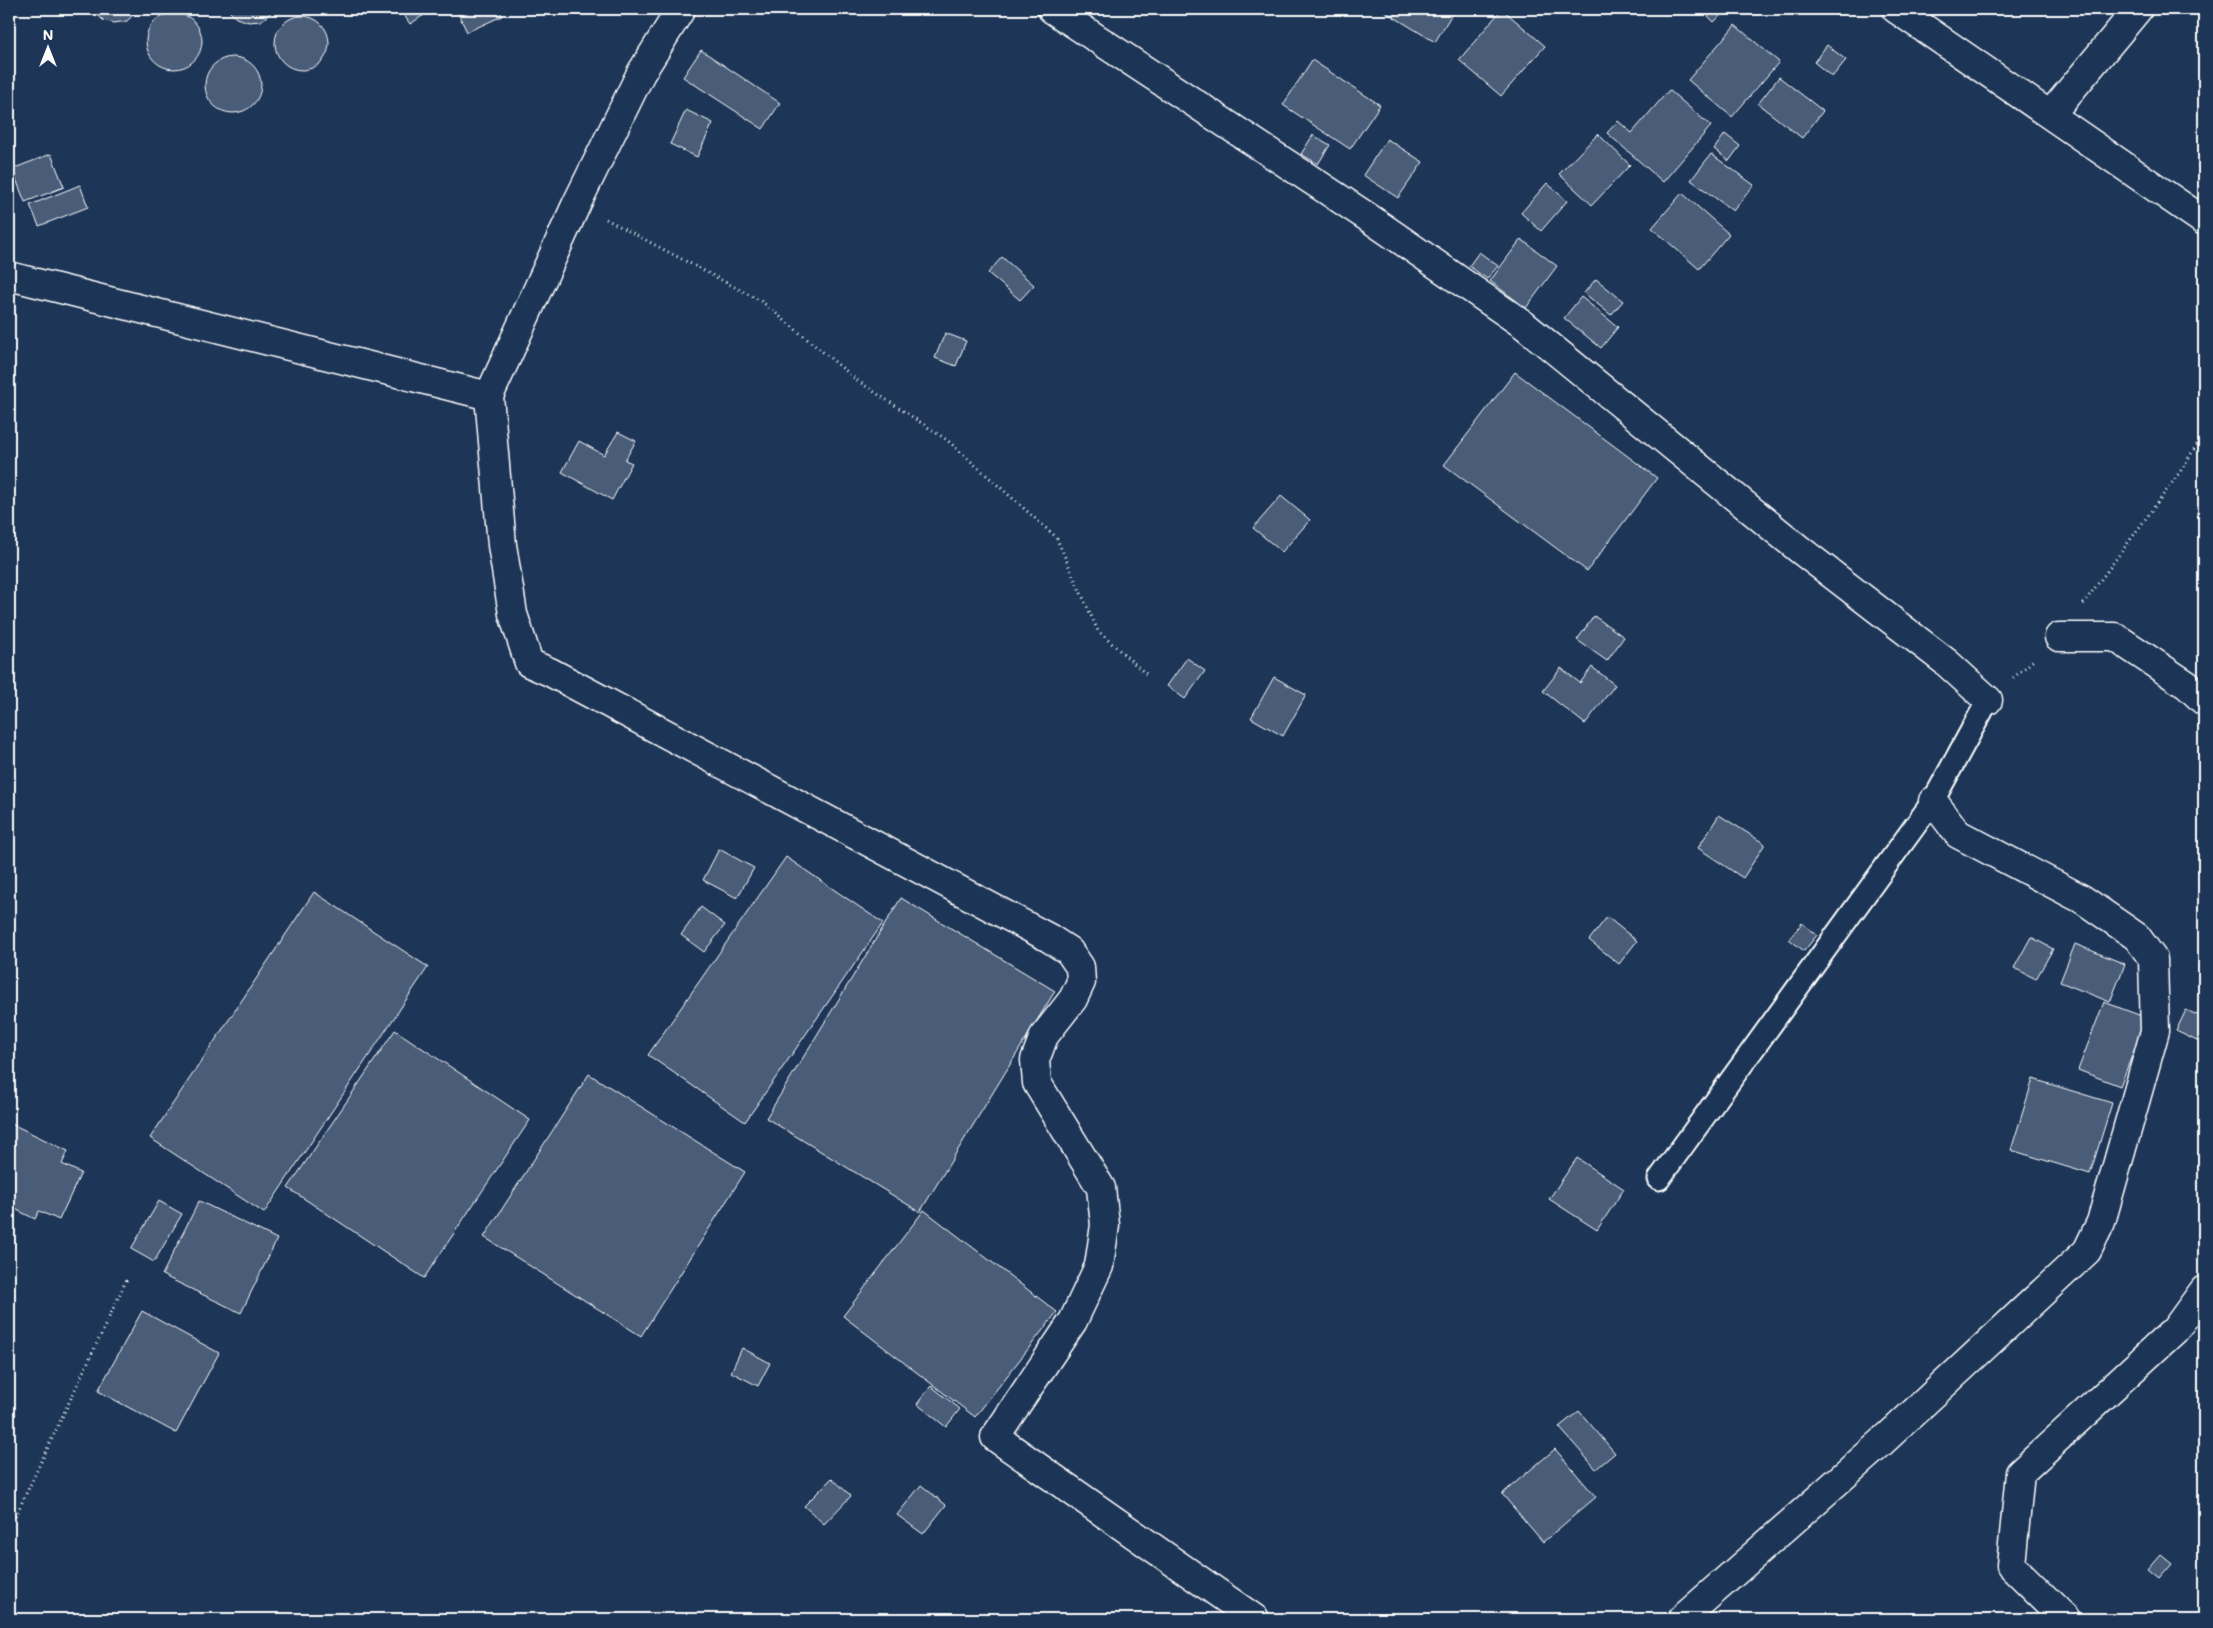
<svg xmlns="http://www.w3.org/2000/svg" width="2213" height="1628" font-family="Mali,sans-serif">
  <rect width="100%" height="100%" fill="#1d3557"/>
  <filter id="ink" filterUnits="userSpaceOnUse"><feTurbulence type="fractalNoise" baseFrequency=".02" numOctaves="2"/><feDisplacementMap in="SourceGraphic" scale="10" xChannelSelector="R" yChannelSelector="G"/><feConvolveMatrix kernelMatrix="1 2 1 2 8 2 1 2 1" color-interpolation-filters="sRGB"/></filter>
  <g filter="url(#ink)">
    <!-- building -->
    <path fill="#4a5d79" stroke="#fff" d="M 91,9 L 139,9 L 127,21 L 114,23 L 103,20 Z
      M 227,9 L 275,9 L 261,21 L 249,22 L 236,18 Z
      M 400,9 L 424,9 L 427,13 L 410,24 Z
      M 456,9 L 499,9 L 502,16 L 467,32 Z
      M 1385,9 L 1455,9 L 1435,42 L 1384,11 Z
      M 1502,9 L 1545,46 L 1501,96 L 1459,60 Z
      M 1701,9 L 1727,9 L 1714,22 Z
      M146 41a28 28 0 1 1 56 0a28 28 0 1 1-56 0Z
      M275 43a27 27 0 1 1 54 0a27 27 0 1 1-54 0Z
      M 1735,25 L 1779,62 L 1732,117 L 1688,80 Z
      M 1827,45 L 1846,60 L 1832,77 L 1814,62 Z
      M 701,50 L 780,103 L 763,129 L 683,77 Z
      M205 85a28 28 0 1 1 56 0a28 28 0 1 1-56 0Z
      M 1312,60 L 1380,105 L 1350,149 L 1283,105 Z
      M 1779,77 L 1823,111 L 1802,138 L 1758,104 Z
      M 1669,90 L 1711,126 L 1663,182 L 1607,133 L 1618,121 L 1632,133 Z
      M 686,110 L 713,123 L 697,157 L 670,144 Z
      M 1598,134 L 1630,165 L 1592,205 L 1559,174 Z
      M 1725,134 L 1740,146 L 1729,161 L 1714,149 Z
      M 1313,135 L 1330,145 L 1318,164 L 1301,154 Z
      M 1387,139 L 1423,162 L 1398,198 L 1363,175 Z
      M 51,154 L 64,187 L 25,202 L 12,169 Z
      M 1711,154 L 1754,185 L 1733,211 L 1691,180 Z
      M 1547,183 L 1567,201 L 1541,231 L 1521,213 Z
      M 80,185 L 88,207 L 39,226 L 30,205 Z
      M 1682,193 L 1729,234 L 1699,269 L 1652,228 Z
      M 1521,239 L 1557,266 L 1526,308 L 1490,281 Z
      M 1479,252 L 1498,266 L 1487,279 L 1469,266 Z
      M 1002,257 L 1034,285 L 1020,300 L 988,273 Z
      M 1596,279 L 1623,301 L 1611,315 L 1584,293 Z
      M 1581,297 L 1618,327 L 1601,348 L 1564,318 Z
      M 945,333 L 966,341 L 956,366 L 935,358 Z
      M 1515,372 L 1657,478 L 1587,571 L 1444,465 Z
      M 618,432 L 636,441 L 625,460 L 632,463 L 612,500 L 562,472 L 579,441 L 604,455 Z
      M 1281,496 L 1310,520 L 1282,552 L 1253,528 Z
      M 1594,616 L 1624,637 L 1607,661 L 1577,640 Z
      M 1187,658 L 1205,671 L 1185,699 L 1167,686 Z
      M 1592,667 L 1615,685 L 1585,724 L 1543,691 L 1561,668 L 1580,683 Z
      M 1274,677 L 1306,695 L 1283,736 L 1251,718 Z
      M 1719,815 L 1765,844 L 1743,878 L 1698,848 Z
      M 719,849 L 754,868 L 737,898 L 703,880 Z
      M 786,857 L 883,923 L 745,1122 L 648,1055 Z
      M 314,892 L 428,967 L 264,1213 L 150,1138 Z
      M 901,898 L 1055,991 L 920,1212 L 766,1118 Z
      M 701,907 L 725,925 L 704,952 L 681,935 Z
      M 1607,917 L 1637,941 L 1619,964 L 1589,940 Z
      M 1802,923 L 1817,935 L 1804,951 L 1789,939 Z
      M 2031,937 L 2053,949 L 2036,979 L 2014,968 Z
      M 2075,944 L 2125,964 L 2110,1002 L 2060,982 Z
      M 2104,1002 L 2147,1018 L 2120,1086 L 2078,1070 Z
      M 2186,1010 L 2204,1018 L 2204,1036 L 2201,1043 L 2176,1031 Z
      M 395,1030 L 530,1120 L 424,1278 L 288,1188 Z
      M 589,1074 L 745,1172 L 641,1336 L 484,1237 Z
      M 2033,1079 L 2112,1103 L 2090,1174 L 2011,1150 Z
      M 12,1124 L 68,1151 L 62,1164 L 81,1173 L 59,1220 L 39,1211 L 35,1219 L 9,1206 L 9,1131 Z
      M 1577,1158 L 1624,1189 L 1597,1230 L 1549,1199 Z
      M 159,1201 L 182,1214 L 154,1262 L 131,1249 Z
      M 199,1201 L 277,1239 L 241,1313 L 162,1275 Z
      M 924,1210 L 1057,1312 L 975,1417 L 843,1316 Z
      M 142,1311 L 219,1353 L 176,1433 L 98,1391 Z
      M 742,1348 L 770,1363 L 758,1386 L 731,1372 Z
      M 931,1386 L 960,1409 L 946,1427 L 917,1404 Z
      M 1579,1411 L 1615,1453 L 1596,1469 L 1559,1427 Z
      M 1555,1449 L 1596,1497 L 1543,1542 L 1502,1494 Z
      M 832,1478 L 851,1496 L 824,1524 L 804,1506 Z
      M 921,1485 L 946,1505 L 923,1534 L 897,1515 Z
      M 2161,1555 L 2172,1564 L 2159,1579 L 2148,1570 Z"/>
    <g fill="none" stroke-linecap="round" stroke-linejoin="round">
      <defs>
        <path id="lane" d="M 1659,1179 L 1933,801 L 1988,700"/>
        <path id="street" d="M 681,9 L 641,73 L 577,203 L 489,396 L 502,545 L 513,614 L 529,663 L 550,672 L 1049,938 L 1069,951 L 1080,967 L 1081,982 L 1073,999 L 1044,1036 L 1035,1060 L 1037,1083 L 1101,1188 L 1105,1225 L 1099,1266 L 1073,1321 L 995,1437 L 1255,1619
          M 1052,9 L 1369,218 L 1524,325 L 1799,549 L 1946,662 L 1988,700
          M 1896,9 L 2204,221
          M 2050,115 L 2138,9
          M 9,276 L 489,396
          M 2059,637 L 2115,637 L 2187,685 L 2204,701
          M 1682,1619 L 1882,1442 L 2087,1251 L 2101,1222 L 2155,1031 L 2153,959 L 2137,937 L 2082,899 L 1958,834 L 1933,801
          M 2066,1619 L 2011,1565 L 2020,1473 L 2175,1330 L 2204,1290"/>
      </defs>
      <!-- lane casing -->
      <use href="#lane" stroke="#fff" stroke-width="25"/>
      <!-- street casing -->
      <use href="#street" stroke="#fff" stroke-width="31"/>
      <!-- path -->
      <path stroke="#fff" stroke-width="3" stroke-dasharray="1 4" stroke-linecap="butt" d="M 606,219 L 761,301 L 858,381 L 947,440 L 1056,537 L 1098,631 L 1146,674
        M 2083,604 L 2180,472 L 2204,433
        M 2013,678 L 2035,659
        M 9,1530 L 127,1279"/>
      <!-- lane -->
      <use href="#lane" stroke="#1d3557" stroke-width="21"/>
      <!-- street -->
      <use href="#street" stroke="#1d3557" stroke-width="28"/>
    </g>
  </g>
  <!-- margin -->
  <rect width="2213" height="1628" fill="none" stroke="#1d3557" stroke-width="30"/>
  <rect x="15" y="15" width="2183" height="1598" fill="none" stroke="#fff" stroke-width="2" filter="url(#ink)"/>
  <!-- north arrow -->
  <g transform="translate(48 48)" stroke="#1d3557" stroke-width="4" paint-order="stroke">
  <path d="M0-4L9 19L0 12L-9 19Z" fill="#ffffff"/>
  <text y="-8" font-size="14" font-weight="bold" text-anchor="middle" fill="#ffffff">N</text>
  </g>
</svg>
